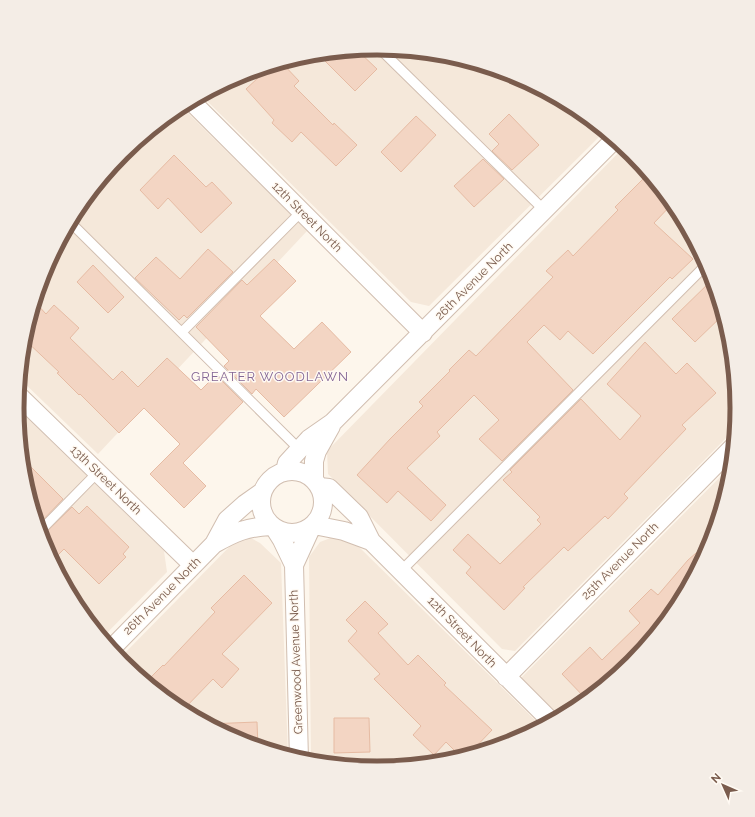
<svg xmlns="http://www.w3.org/2000/svg" width="755" height="817" font-family="Raleway,sans-serif">
  <rect width="100%" height="100%" fill="#fdf6ec"/>
  <!-- residential -->
  <path fill="#f5e8da" d="M 378,48 L 448,55 L 516,76 L 578,109 L 605,131 L 429,306 L 411,302 L 202,96 L 240,75 L 307,55 Z
    M 181,106 L 307,231 L 98,454 L 20,379 L 24,338 L 45,270 L 78,208 L 123,153 Z
    M 624,147 L 633,154 L 677,208 L 711,271 L 731,338 L 738,409 L 736,428 L 515,651 L 502,649 L 328,474 L 327,451 Z
    M 17,408 L 164,551 L 167,572 L 102,638 L 78,609 L 44,546 L 24,479 Z
    M 732,465 L 731,479 L 710,547 L 677,609 L 632,664 L 578,708 L 561,717 L 521,678 Z
    M 249,537 L 260,543 L 281,563 L 288,756 L 239,741 L 177,708 L 122,663 L 119,659 L 237,539 Z
    M 333,537 L 345,538 L 357,545 L 542,727 L 515,742 L 448,762 L 377,769 L 311,762 L 309,557 L 320,542 Z"/>
  <!-- building -->
  <path fill="#f3d5c3" stroke="#e6bba3" d="M 357,50 L 377,69 L 355,91 L 318,54 Z
    M 282,63 L 299,81 L 294,86 L 333,125 L 334,123 L 357,145 L 336,166 L 301,132 L 292,142 L 272,123 L 274,120 L 246,89 L 271,66 Z
    M 509,114 L 539,145 L 512,170 L 492,151 L 499,144 L 489,134 Z
    M 416,116 L 436,135 L 401,172 L 381,152 Z
    M 174,155 L 206,187 L 212,182 L 232,203 L 201,233 L 168,198 L 158,209 L 140,190 Z
    M 483,159 L 504,179 L 474,207 L 454,186 Z
    M 649,173 L 673,203 L 654,223 L 693,259 L 672,279 L 670,277 L 593,354 L 568,331 L 560,340 L 544,325 L 527,342 L 573,390 L 502,461 L 479,439 L 499,420 L 474,395 L 437,432 L 440,436 L 407,468 L 446,505 L 431,521 L 398,491 L 387,503 L 357,475 L 390,439 L 423,406 L 419,402 L 450,371 L 449,370 L 469,350 L 476,356 L 553,277 L 546,271 L 568,250 L 573,256 L 618,210 L 615,207 Z
    M 208,249 L 233,272 L 187,318 L 184,315 L 179,320 L 135,278 L 156,257 L 180,279 Z
    M 274,259 L 296,281 L 260,316 L 294,349 L 322,322 L 351,352 L 284,417 L 256,389 L 252,394 L 224,366 L 229,361 L 196,327 L 242,280 L 247,285 Z
    M 93,265 L 124,297 L 108,313 L 77,282 Z
    M 713,279 L 724,314 L 695,342 L 672,319 Z
    M 35,302 L 46,314 L 54,305 L 79,328 L 70,338 L 113,380 L 122,371 L 138,387 L 167,358 L 201,390 L 216,375 L 243,402 L 183,463 L 206,486 L 184,508 L 150,474 L 180,444 L 144,408 L 119,433 L 80,394 L 79,395 L 57,373 L 59,372 L 24,339 Z
    M 645,342 L 676,374 L 687,363 L 716,393 L 682,425 L 686,429 L 624,494 L 628,498 L 608,519 L 605,516 L 568,551 L 564,547 L 523,587 L 525,588 L 504,610 L 466,573 L 471,567 L 453,550 L 468,534 L 500,564 L 541,524 L 537,520 L 540,517 L 503,480 L 512,472 L 510,470 L 581,399 L 620,440 L 641,416 L 607,384 Z
    M 22,458 L 63,499 L 38,525 L 24,479 Z
    M 87,506 L 129,547 L 123,554 L 126,557 L 99,584 L 64,549 L 52,561 L 44,546 L 41,537 L 72,507 L 79,514 Z
    M 711,540 L 712,541 L 710,547 L 677,609 L 632,664 L 587,700 L 562,674 L 590,647 L 602,660 L 640,623 L 629,611 L 651,589 L 658,595 L 688,560 Z
    M 244,575 L 272,603 L 222,654 L 239,669 L 222,688 L 213,679 L 182,711 L 146,682 L 163,665 L 164,666 L 215,612 L 211,608 Z
    M 365,601 L 388,624 L 378,633 L 408,665 L 418,655 L 446,683 L 444,685 L 492,730 L 467,756 L 462,758 L 446,742 L 434,755 L 413,735 L 421,726 L 374,679 L 380,674 L 348,641 L 357,631 L 346,620 Z
    M 334,718 L 369,718 L 370,752 L 334,753 Z
    M 257,722 L 258,747 L 239,741 L 207,724 Z"/>
  <g fill="none" stroke-linecap="round" stroke-linejoin="round">
    <defs>
      <path id="service" d="M 379,48 L 544,210
        M 70,222 L 299,449
        M 182,332 L 301,212
        M 40,531 L 98,472
        M 402,570 L 707,264"/>
      <path id="minor" d="M 191,101 L 423,333
        M 18,395 L 193,565
        M261 502a31 31 0 1 1 62 0a31 31 0 1 1-62 0Z
        M 285,471 L 287,463 L 309,439 L 332,423 L 615,139
        M 314,479 L 314,461 L 317,451 L 331,426
        M 320,487 L 329,488 L 359,517 L 371,541 L 552,722
        M 314,525 L 344,531 L 371,541
        M 275,529 L 282,540 L 294,565 L 299,760
        M 214,544 L 227,520 L 245,504 L 262,492
        M 294,565 L 311,528
        M 111,649 L 214,544 C 235,532 247,527 271,526
        M 506,677 L 734,446"/>
    </defs>
    <!-- service casing -->
    <use href="#service" stroke="#d1beb0" stroke-width="11"/>
    <!-- minor casing -->
    <use href="#minor" stroke="#d1beb0" stroke-width="20"/>
    <!-- service -->
    <use href="#service" stroke="#fff" stroke-width="9"/>
    <!-- minor -->
    <use href="#minor" stroke="#fff" stroke-width="18"/>
  </g>
  <g text-anchor="middle" stroke-width="3" stroke-linejoin="round" paint-order="stroke">
    <!-- street labels -->
    <g font-size="12" fill="#7a5c4d" stroke="#fffaf3">
      <text transform="translate(307 217) rotate(45)" y="4">12th Street North</text>
      <text transform="translate(474 281) rotate(-45)" y="4">26th Avenue North</text>
      <text transform="translate(106 480) rotate(44)" y="4">13th Street North</text>
      <text transform="translate(620 561) rotate(-45)" y="4">25th Avenue North</text>
      <text transform="translate(162 596) rotate(-45)" y="4">26th Avenue North</text>
      <text transform="translate(462 632) rotate(46)" y="4">12th Street North</text>
      <text transform="translate(296 662) rotate(-92)" y="4">Greenwood Avenue North</text>
    </g>
    <!-- neighbourhood labels -->
    <g font-size="13" letter-spacing="1" fill="#846695" stroke="#fffaf3">
      <text x="270" y="381">GREATER WOODLAWN</text>
    </g>
  </g>
  <!-- crop -->
  <path d="M0 0H755V817H0ZM24 408a353 353 0 1 1 706 0a353 353 0 1 1-706 0Z" fill="#f4ede6" fill-rule="evenodd"/>
  <path fill="none" stroke="#7a5c4d" stroke-width="5" d="M24 408a353 353 0 1 1 706 0a353 353 0 1 1-706 0Z"/>
  <!-- north arrow -->
  <g transform="translate(723 785) rotate(315)" stroke="#fffaf3" stroke-width="3" paint-order="stroke">
  <path d="M0-3L7 15L0 10L-7 15Z" fill="#7a5c4d"/>
  <text y="-6" font-size="11" font-weight="bold" text-anchor="middle" fill="#7a5c4d">N</text>
  </g>
</svg>
